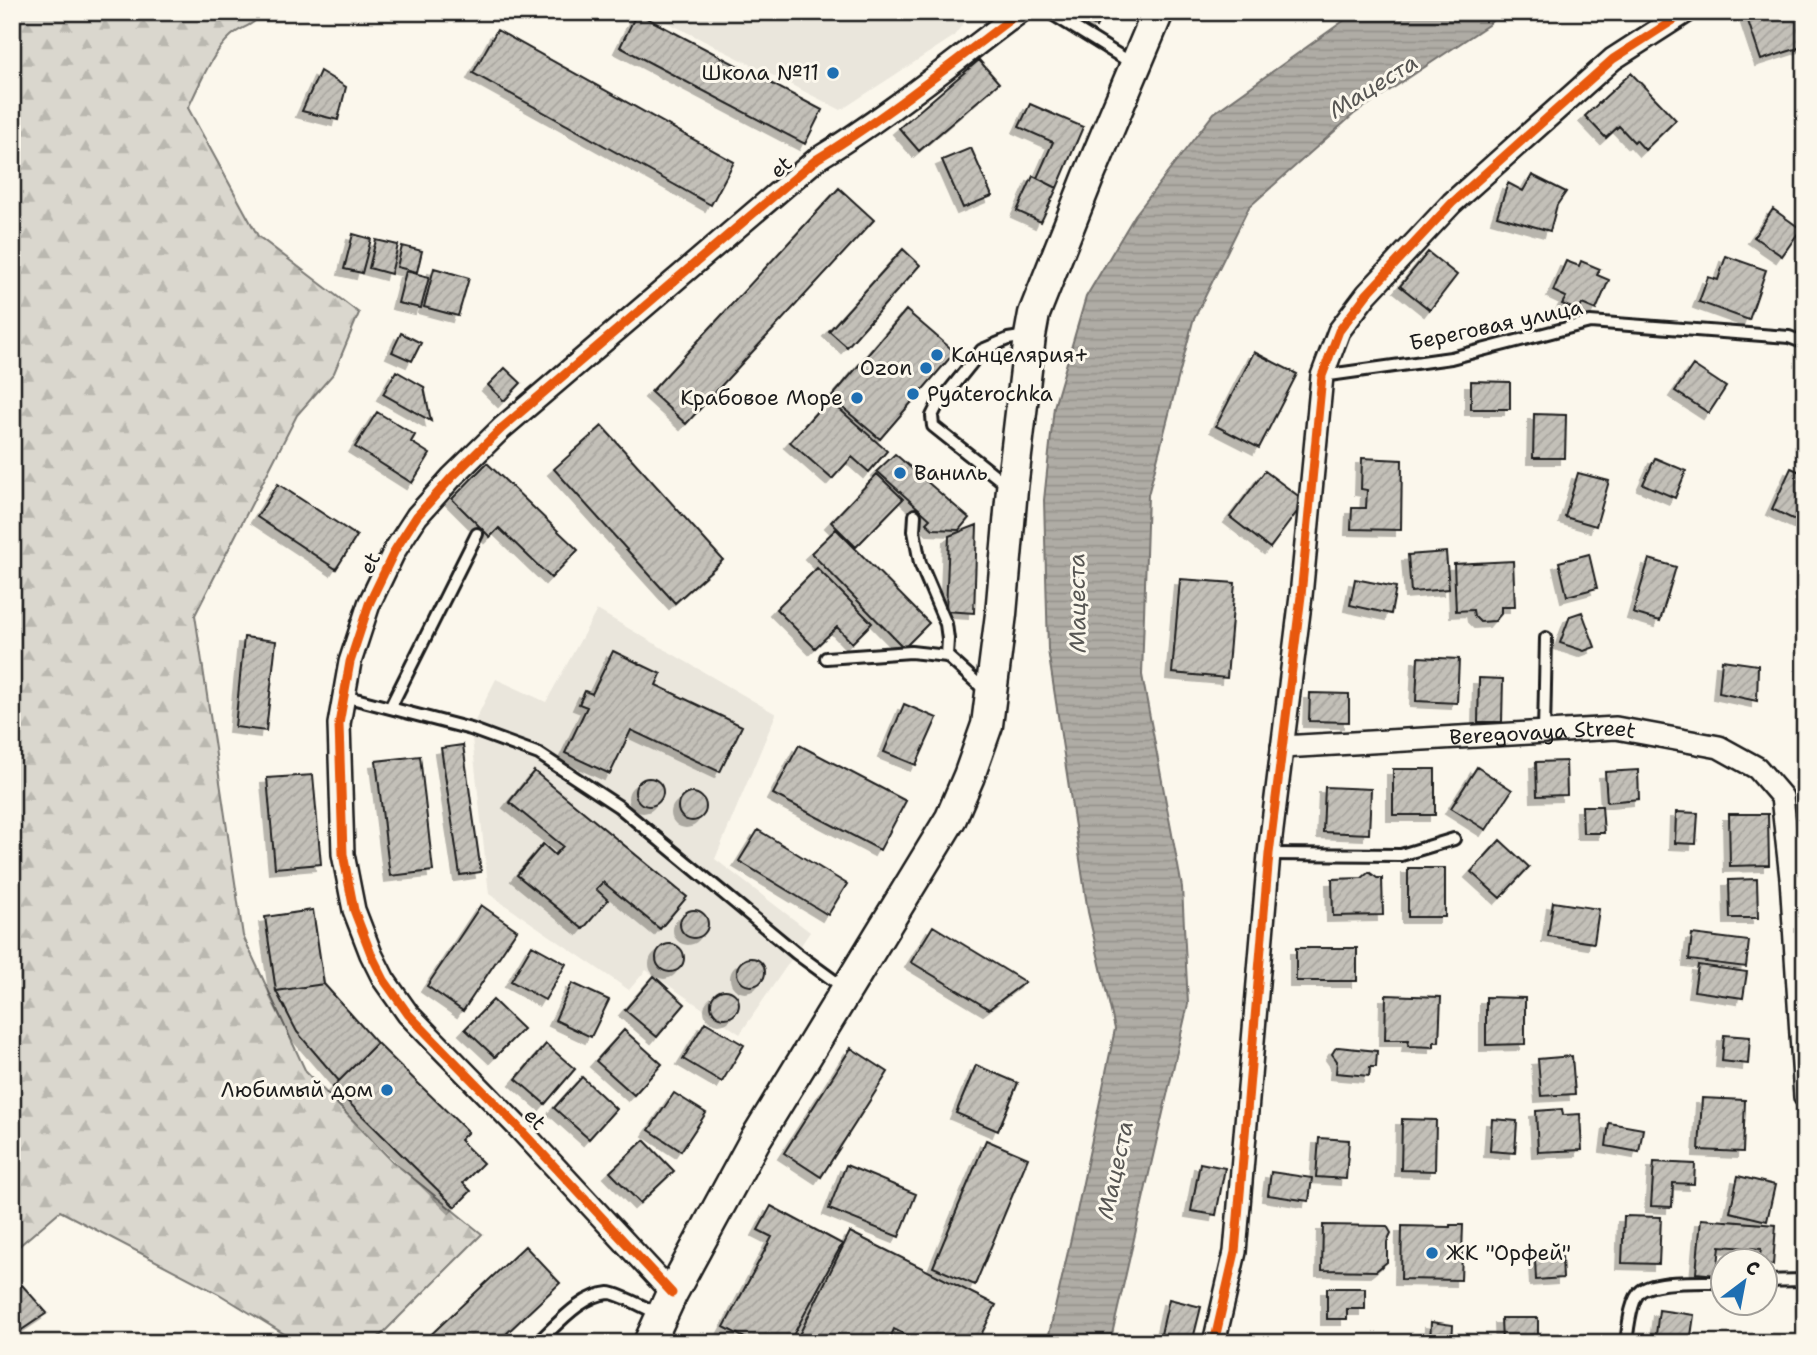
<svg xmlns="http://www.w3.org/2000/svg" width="1817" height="1355" font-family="'Shantell Sans',sans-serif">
  <defs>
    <pattern id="forest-firs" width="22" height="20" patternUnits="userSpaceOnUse" patternTransform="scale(1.75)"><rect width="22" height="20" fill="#dad7ce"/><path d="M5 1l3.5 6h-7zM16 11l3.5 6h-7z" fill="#bab8b0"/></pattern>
    <pattern id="water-rules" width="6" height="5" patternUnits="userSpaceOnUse" patternTransform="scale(1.75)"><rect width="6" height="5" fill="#afaca5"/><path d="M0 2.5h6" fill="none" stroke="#96938d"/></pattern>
    <pattern id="building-hatch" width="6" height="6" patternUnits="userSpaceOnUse" patternTransform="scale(1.75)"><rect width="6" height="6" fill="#c3c0b8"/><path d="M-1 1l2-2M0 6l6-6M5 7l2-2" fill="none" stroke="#a7a49e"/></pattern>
    <filter id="shadow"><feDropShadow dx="-6" dy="6" stdDeviation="0" flood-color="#0004"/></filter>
  </defs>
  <rect width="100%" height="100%" fill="#fbf7ec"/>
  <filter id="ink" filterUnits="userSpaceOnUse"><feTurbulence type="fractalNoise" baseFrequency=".0143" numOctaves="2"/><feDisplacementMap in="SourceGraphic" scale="14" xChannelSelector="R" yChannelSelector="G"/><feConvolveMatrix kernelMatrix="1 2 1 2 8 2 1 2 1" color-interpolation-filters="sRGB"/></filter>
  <g filter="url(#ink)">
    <!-- built -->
    <path fill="#eae6dc" d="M 647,12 L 972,12 L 953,37 L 841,110 Z
      M 597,610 L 776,714 L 715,859 L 810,932 L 740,1034 L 646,970 L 629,990 L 489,894 L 471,729 L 496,679 L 546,702 Z"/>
    <!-- forest -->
    <path fill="url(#forest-firs)" stroke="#7b7a75" stroke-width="2" d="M 12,12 L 262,12 C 254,27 242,26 231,36 C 211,54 200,84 188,108 L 258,236 L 359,313 L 334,373 L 297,415 L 195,615 L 243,936 L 306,1072 L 392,1161 L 482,1234 L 373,1343 L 299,1343 L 219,1294 L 60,1211 L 12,1252 Z"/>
    <!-- water -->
    <path fill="url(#water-rules)" stroke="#74726e" stroke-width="2" d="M 1356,12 L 1501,12 L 1488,25 L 1354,114 L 1249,207 L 1193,321 L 1148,495 L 1142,675 L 1182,887 L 1188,1004 L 1110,1343 L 1047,1343 L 1075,1221 L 1115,1029 L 1088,912 L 1048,650 L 1044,500 L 1054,407 L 1086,297 L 1135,215 L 1214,113 Z"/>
    <!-- building -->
    <path fill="url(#building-hatch)" stroke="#1c1c1c" stroke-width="2" filter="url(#shadow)" d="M 1071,12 L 1104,12 L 1096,27 Z
      M 1745,12 L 1805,12 L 1805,46 L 1761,60 Z
      M 637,13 L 822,110 L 805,144 L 620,47 Z
      M 497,30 L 734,162 L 711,205 L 473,73 Z
      M 979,60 L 999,83 L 919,151 L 899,128 Z
      M 320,71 L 346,87 L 338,120 L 302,111 Z
      M 1631,73 L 1676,120 L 1645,150 L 1636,140 L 1634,142 L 1619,126 L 1606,138 L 1585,116 Z
      M 1030,104 L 1083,127 L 1057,188 L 1037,178 L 1053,142 L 1019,127 Z
      M 971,148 L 992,196 L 963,208 L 942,160 Z
      M 1532,175 L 1566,192 L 1557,205 L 1550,231 L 1497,216 L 1508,183 L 1523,191 Z
      M 1033,176 L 1057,188 L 1041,222 L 1017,211 Z
      M 839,188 L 874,220 L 686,424 L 651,392 Z
      M 1773,209 L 1801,229 L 1782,256 L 1754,237 Z
      M 353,234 L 371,239 L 362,273 L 344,269 Z
      M 376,240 L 398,245 L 391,274 L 369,268 Z
      M 402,246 L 422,251 L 417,272 L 397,267 Z
      M 903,249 L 920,265 L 847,347 L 829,331 Z
      M 1428,252 L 1457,275 L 1430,310 L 1400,286 Z
      M 1726,256 L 1766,270 L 1749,320 L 1699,302 L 1708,277 L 1718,280 Z
      M 1566,261 L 1579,266 L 1581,261 L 1600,269 L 1597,275 L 1609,280 L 1596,310 L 1582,304 L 1579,311 L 1562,304 L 1566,297 L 1553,291 Z
      M 434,268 L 469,278 L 458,316 L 424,307 Z
      M 406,271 L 429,277 L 421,308 L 398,303 Z
      M 906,310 L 955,352 L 880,439 L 831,398 Z
      M 401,333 L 421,343 L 412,361 L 392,352 Z
      M 1254,352 L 1297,374 L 1259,448 L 1216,426 Z
      M 1693,365 L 1726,387 L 1709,413 L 1675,391 Z
      M 505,368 L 521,383 L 504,401 L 488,385 Z
      M 396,371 L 424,387 L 431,421 L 383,394 Z
      M 1471,381 L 1510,382 L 1510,409 L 1471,409 Z
      M 828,399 L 887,451 L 869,472 L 852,457 L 832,479 L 790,442 Z
      M 377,412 L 415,435 L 411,442 L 430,454 L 412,483 L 355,447 Z
      M 1534,414 L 1566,415 L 1565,458 L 1533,458 Z
      M 602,426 L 723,560 L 675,603 L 554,469 Z
      M 895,454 L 969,518 L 959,530 L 933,529 L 926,523 L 930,519 L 877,471 Z
      M 1362,458 L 1402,460 L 1401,530 L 1351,529 L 1352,508 L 1366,508 L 1367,490 L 1361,489 Z
      M 1655,458 L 1686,471 L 1675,498 L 1643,484 Z
      M 487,463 L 578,550 L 551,578 L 499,528 L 490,537 L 452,499 Z
      M 1791,468 L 1805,474 L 1805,521 L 1803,524 L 1772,509 Z
      M 1265,471 L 1305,501 L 1270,548 L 1230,517 Z
      M 1578,473 L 1609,481 L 1596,526 L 1565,517 Z
      M 877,474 L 903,499 L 856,547 L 831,522 Z
      M 278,484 L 357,536 L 336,569 L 257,517 Z
      M 977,525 L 974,613 L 946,611 L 949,536 Z
      M 836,529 L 929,623 L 904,648 L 811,553 Z
      M 1446,552 L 1449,589 L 1411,592 L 1408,555 Z
      M 1589,554 L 1597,588 L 1567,596 L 1559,562 Z
      M 1649,559 L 1676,567 L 1660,621 L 1633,613 Z
      M 1513,561 L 1515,607 L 1501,607 L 1501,614 L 1495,621 L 1480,622 L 1474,616 L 1473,610 L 1456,611 L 1454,564 Z
      M 817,568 L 872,623 L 852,643 L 837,627 L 815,648 L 776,609 Z
      M 1180,579 L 1235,583 L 1227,678 L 1172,673 Z
      M 1355,579 L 1396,587 L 1391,614 L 1350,605 Z
      M 1582,612 L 1595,647 L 1584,651 L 1560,643 L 1570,616 Z
      M 244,637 L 276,641 L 266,731 L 235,727 Z
      M 613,651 L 661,674 L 656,685 L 742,726 L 720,772 L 631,730 L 610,774 L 565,753 L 587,707 L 579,704 L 585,691 L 592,694 Z
      M 1418,657 L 1459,659 L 1457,703 L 1416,701 Z
      M 1722,660 L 1758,665 L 1757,701 L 1719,693 Z
      M 1479,678 L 1503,679 L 1502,722 L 1478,722 Z
      M 1310,693 L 1349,694 L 1349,722 L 1309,721 Z
      M 904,704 L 937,718 L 916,765 L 884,752 Z
      M 463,745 L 481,872 L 460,875 L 441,748 Z
      M 799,745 L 906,801 L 880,850 L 773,794 Z
      M 420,756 L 433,871 L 390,876 L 376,761 Z
      M 1566,761 L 1567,795 L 1537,796 L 1536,762 Z
      M 1477,767 L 1512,790 L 1486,830 L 1451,808 Z
      M 1393,769 L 1435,769 L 1435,815 L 1393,815 Z
      M 1638,770 L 1639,799 L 1607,802 L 1605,772 Z
      M 534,771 L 687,897 L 660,929 L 603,882 L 596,889 L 608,900 L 583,929 L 517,875 L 543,844 L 555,855 L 563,846 L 509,802 Z
      M 313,775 L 321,864 L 275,868 L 267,778 Z
      M635 792a14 14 0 1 1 28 0a14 14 0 1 1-28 0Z
      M 1325,787 L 1371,789 L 1369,834 L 1323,832 Z
      M678 807a14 14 0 1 1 28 0a14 14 0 1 1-28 0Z
      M 1582,806 L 1602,806 L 1604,833 L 1583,833 Z
      M 1676,812 L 1698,813 L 1696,844 L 1675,843 Z
      M 1729,814 L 1768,814 L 1769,865 L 1730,866 Z
      M 758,830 L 847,884 L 828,915 L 739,861 Z
      M 1500,840 L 1529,867 L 1500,898 L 1471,872 Z
      M 1408,868 L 1445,868 L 1445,917 L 1408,917 Z
      M 1369,872 L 1377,878 L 1382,878 L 1383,915 L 1333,916 L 1332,879 L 1362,878 Z
      M 1757,879 L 1758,918 L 1730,918 L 1729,880 Z
      M 1553,902 L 1599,909 L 1594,943 L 1548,936 Z
      M 481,905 L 517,930 L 463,1011 L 427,986 Z
      M 313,910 L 324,984 L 276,991 L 265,917 Z
      M680 924a14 14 0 1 1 28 0a14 14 0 1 1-28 0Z
      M 933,926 L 1025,982 L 989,1009 L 911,962 Z
      M 1692,934 L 1749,941 L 1746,967 L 1689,960 Z
      M656 958a14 14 0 1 1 28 0a14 14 0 1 1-28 0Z
      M 532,945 L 566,964 L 545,1000 L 511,981 Z
      M 1296,948 L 1357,948 L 1357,981 L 1296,981 Z
      M737 972a14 14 0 1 1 28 0a14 14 0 1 1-28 0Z
      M 1698,965 L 1747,972 L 1743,998 L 1694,991 Z
      M 654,976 L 685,1004 L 657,1037 L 625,1010 Z
      M 572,983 L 609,1000 L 591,1037 L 555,1020 Z
      M 324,984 L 377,1043 L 339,1081 L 297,1032 L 276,991 Z
      M711 1004a14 14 0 1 1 28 0a14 14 0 1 1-28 0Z
      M 1386,995 L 1441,997 L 1439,1042 L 1434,1042 L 1434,1047 L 1408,1046 L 1409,1040 L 1385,1040 Z
      M 1486,997 L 1525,998 L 1525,1044 L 1486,1045 Z
      M 493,1000 L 523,1029 L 495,1057 L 465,1029 Z
      M 705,1022 L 744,1045 L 722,1082 L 683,1059 Z
      M 624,1030 L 662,1064 L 634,1095 L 596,1061 Z
      M 1724,1035 L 1750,1037 L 1748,1064 L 1722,1061 Z
      M 377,1043 L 468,1132 L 460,1140 L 483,1163 L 463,1183 L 471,1191 L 455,1207 L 333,1087 Z
      M 546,1044 L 575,1069 L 545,1104 L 516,1079 Z
      M 1338,1047 L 1377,1051 L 1376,1067 L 1370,1067 L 1369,1076 L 1336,1073 L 1337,1061 L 1332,1054 L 1335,1049 Z
      M 851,1048 L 888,1072 L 821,1177 L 784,1153 Z
      M 1572,1056 L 1575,1094 L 1541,1096 L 1538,1059 Z
      M 976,1065 L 1018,1083 L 998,1131 L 956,1113 Z
      M 582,1077 L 616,1109 L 589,1139 L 554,1108 Z
      M 674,1093 L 706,1113 L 681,1151 L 649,1130 Z
      M 1702,1098 L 1745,1100 L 1743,1152 L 1699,1150 Z
      M 1562,1109 L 1563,1115 L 1580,1114 L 1582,1150 L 1538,1152 L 1536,1111 Z
      M 1402,1119 L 1436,1120 L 1435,1171 L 1401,1170 Z
      M 1492,1119 L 1517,1121 L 1515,1153 L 1490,1151 Z
      M 1609,1123 L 1643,1129 L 1639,1152 L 1606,1146 Z
      M 1319,1138 L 1349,1140 L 1346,1179 L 1316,1177 Z
      M 644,1140 L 674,1171 L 640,1203 L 610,1172 Z
      M 986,1140 L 1028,1158 L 975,1285 L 933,1267 Z
      M 1654,1162 L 1695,1164 L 1694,1184 L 1673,1183 L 1672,1207 L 1651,1206 Z
      M 1200,1163 L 1225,1168 L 1216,1215 L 1191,1211 Z
      M 846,1165 L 916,1194 L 899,1237 L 829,1209 Z
      M 1271,1172 L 1312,1178 L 1309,1201 L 1268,1195 Z
      M 1738,1176 L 1775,1185 L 1767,1221 L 1730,1212 Z
      M 771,1206 L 842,1244 L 789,1343 L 754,1343 L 724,1327 L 772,1237 L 758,1230 Z
      M 1624,1216 L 1661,1217 L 1659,1264 L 1622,1263 Z
      M 1701,1219 L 1776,1225 L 1773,1265 L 1764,1264 L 1764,1260 L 1759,1260 L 1761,1249 L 1720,1246 L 1717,1275 L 1696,1273 Z
      M 1323,1225 L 1387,1226 L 1391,1233 L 1387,1242 L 1387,1262 L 1376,1271 L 1322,1270 Z
      M 1450,1225 L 1463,1225 L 1461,1280 L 1401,1279 L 1402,1226 L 1450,1227 Z
      M 850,1232 L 996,1305 L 977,1343 L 922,1343 L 894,1329 L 888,1343 L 796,1341 Z
      M 525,1246 L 560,1283 L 507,1333 L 510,1336 L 502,1343 L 422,1343 Z
      M 1562,1257 L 1563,1278 L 1536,1280 L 1535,1259 Z
      M 22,1285 L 47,1313 L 17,1333 L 12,1328 L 12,1291 Z
      M 1327,1288 L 1365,1288 L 1365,1309 L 1347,1309 L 1347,1319 L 1327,1319 Z
      M 1169,1299 L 1201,1307 L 1192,1343 L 1159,1343 Z
      M 1659,1310 L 1694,1315 L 1690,1343 L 1655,1343 Z
      M 1501,1318 L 1538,1318 L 1538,1343 L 1502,1343 Z
      M 1431,1322 L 1453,1325 L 1452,1343 L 1430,1343 Z"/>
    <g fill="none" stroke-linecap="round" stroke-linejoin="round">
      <defs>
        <path id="lane" d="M 1049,12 L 1133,64
          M 1322,376 L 1451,358 L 1590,322 L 1789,337 L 1805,343
          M 1007,485 L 933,426 L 932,416 L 937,406 L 982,350 L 1008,339 L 1027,336
          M 915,515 L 914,531 L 920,563 L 946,624 L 948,639 L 947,656 L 986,691
          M 826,658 L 911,652 L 947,656
          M 344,696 L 390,708 L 477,534
          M 390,708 L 471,729 L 539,754 L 618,806 L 796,953 L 844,988
          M 1544,732 L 1546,638
          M 1269,854 L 1401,855 L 1454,839
          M 1764,1281 L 1805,1280
          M 537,1343 C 557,1325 581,1295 609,1293 C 618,1293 650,1310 660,1315
          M 1626,1343 C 1628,1330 1630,1299 1641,1291 C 1655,1280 1704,1282 1722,1282"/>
        <g id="street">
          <path id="s1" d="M 1282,747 L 1616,728 L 1719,747 L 1757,768 L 1782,797 L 1791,878 L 1805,1097"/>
          <path d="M 672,1293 L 517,1126 L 408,1014 L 384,980 L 371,954 L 354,910 L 343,854 L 339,724 L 350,662 L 369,604 L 395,550 L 417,516 L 452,477 L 502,428 L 817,159 C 888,116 953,62 1020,12"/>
          <path d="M 1214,1343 L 1235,1252 L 1269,854 L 1301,596 L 1322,376 L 1339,331 L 1367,294 L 1452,203 L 1613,59 L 1686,12"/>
        </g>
        <path id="secondary" d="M 649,1343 L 672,1293 L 755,1140 L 951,818 L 969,776 L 987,725 L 1001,614 L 1012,489 L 1030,336 L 1034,314 L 1088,178 L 1158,12"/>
      </defs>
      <!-- lane casing -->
      <use href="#lane" stroke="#1c1c1c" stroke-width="16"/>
      <!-- street casing -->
      <use href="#street" stroke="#1c1c1c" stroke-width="26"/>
      <!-- secondary casing -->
      <use href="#secondary" stroke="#1c1c1c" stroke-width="35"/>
      <!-- lane -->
      <use href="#lane" stroke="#fbf7ec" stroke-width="10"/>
      <!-- street -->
      <use href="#street" stroke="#fbf7ec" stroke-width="21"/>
      <!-- secondary -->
      <use href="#secondary" stroke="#fbf7ec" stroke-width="30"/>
      <defs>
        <path id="cycleway" d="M 672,1293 L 517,1126 L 408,1014 L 384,980 L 371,954 L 354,910 L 343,854 L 339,724 L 350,662 L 369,604 L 395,550 L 417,516 L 452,477 L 502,428 L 817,159 C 888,116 953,62 1020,12
          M 1214,1343 L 1235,1252 L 1269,854 L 1301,596 L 1322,376 L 1339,331 L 1367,294 L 1452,203 L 1613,59 L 1686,12"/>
      </defs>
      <!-- cycleway casing -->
      <use href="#cycleway" stroke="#fbf7ec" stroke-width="13"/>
      <!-- cycleway -->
      <use href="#cycleway" stroke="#e8590c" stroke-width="9"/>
    </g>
  </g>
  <!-- markers -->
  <g fill="#1f6fb2" stroke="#fbf7ec" stroke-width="2.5">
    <circle cx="833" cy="73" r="7"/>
    <circle cx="937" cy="355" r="7"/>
    <circle cx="926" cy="368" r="7"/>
    <circle cx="913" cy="394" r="7"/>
    <circle cx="857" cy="398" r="7"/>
    <circle cx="900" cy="473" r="7"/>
    <circle cx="387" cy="1090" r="7"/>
    <circle cx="1432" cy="1253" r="7"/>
  </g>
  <g text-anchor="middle" stroke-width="6" stroke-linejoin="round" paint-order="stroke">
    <!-- poi labels -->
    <g font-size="21" fill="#1c1c1c" stroke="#fbf7ec" text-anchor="end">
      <text x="819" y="80">Школа №11</text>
      <text x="951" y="362" text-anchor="start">Канцелярия+</text>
      <text x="912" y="375">Ozon</text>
      <text x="927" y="401" text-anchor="start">Pyaterochka</text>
      <text x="843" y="405">Крабовое Море</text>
      <text x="914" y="480" text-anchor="start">Ваниль</text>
      <text x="373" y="1097">Любимый дом</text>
      <text x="1446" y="1260" text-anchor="start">ЖК "Орфей"</text>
    </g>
    <!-- street labels -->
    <g font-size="21" fill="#1c1c1c" stroke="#fbf7ec">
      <text transform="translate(781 167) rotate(-41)" y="7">et</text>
      <text transform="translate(1496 325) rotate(-12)" y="7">Береговая улица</text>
      <text transform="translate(370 563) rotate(-64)" y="7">et</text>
      <text dy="7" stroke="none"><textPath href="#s1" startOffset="261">Beregovaya Street</textPath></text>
      <text transform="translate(535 1119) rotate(47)" y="7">et</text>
    </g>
    <!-- water labels -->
    <g font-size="23" font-style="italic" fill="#575653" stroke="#fbf7ec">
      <text transform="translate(1373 86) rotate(-32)" y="8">Мацеста</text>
      <text transform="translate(1077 603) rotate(-91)" y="8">Мацеста</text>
      <text transform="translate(1115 1170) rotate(-78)" y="8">Мацеста</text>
    </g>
  </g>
  <!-- margin -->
  <rect width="1817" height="1355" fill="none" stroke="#fbf7ec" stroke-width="42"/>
  <rect x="21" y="21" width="1775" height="1313" fill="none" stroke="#1c1c1c" stroke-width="2.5" filter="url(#ink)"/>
  <!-- north arrow -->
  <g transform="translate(1744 1282) rotate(32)"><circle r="33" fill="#fbf7ec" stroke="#a29f99" stroke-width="2"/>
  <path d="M0-5L12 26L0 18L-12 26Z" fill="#1f6fb2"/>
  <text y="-10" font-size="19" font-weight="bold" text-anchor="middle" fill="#1c1c1c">С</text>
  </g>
</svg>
